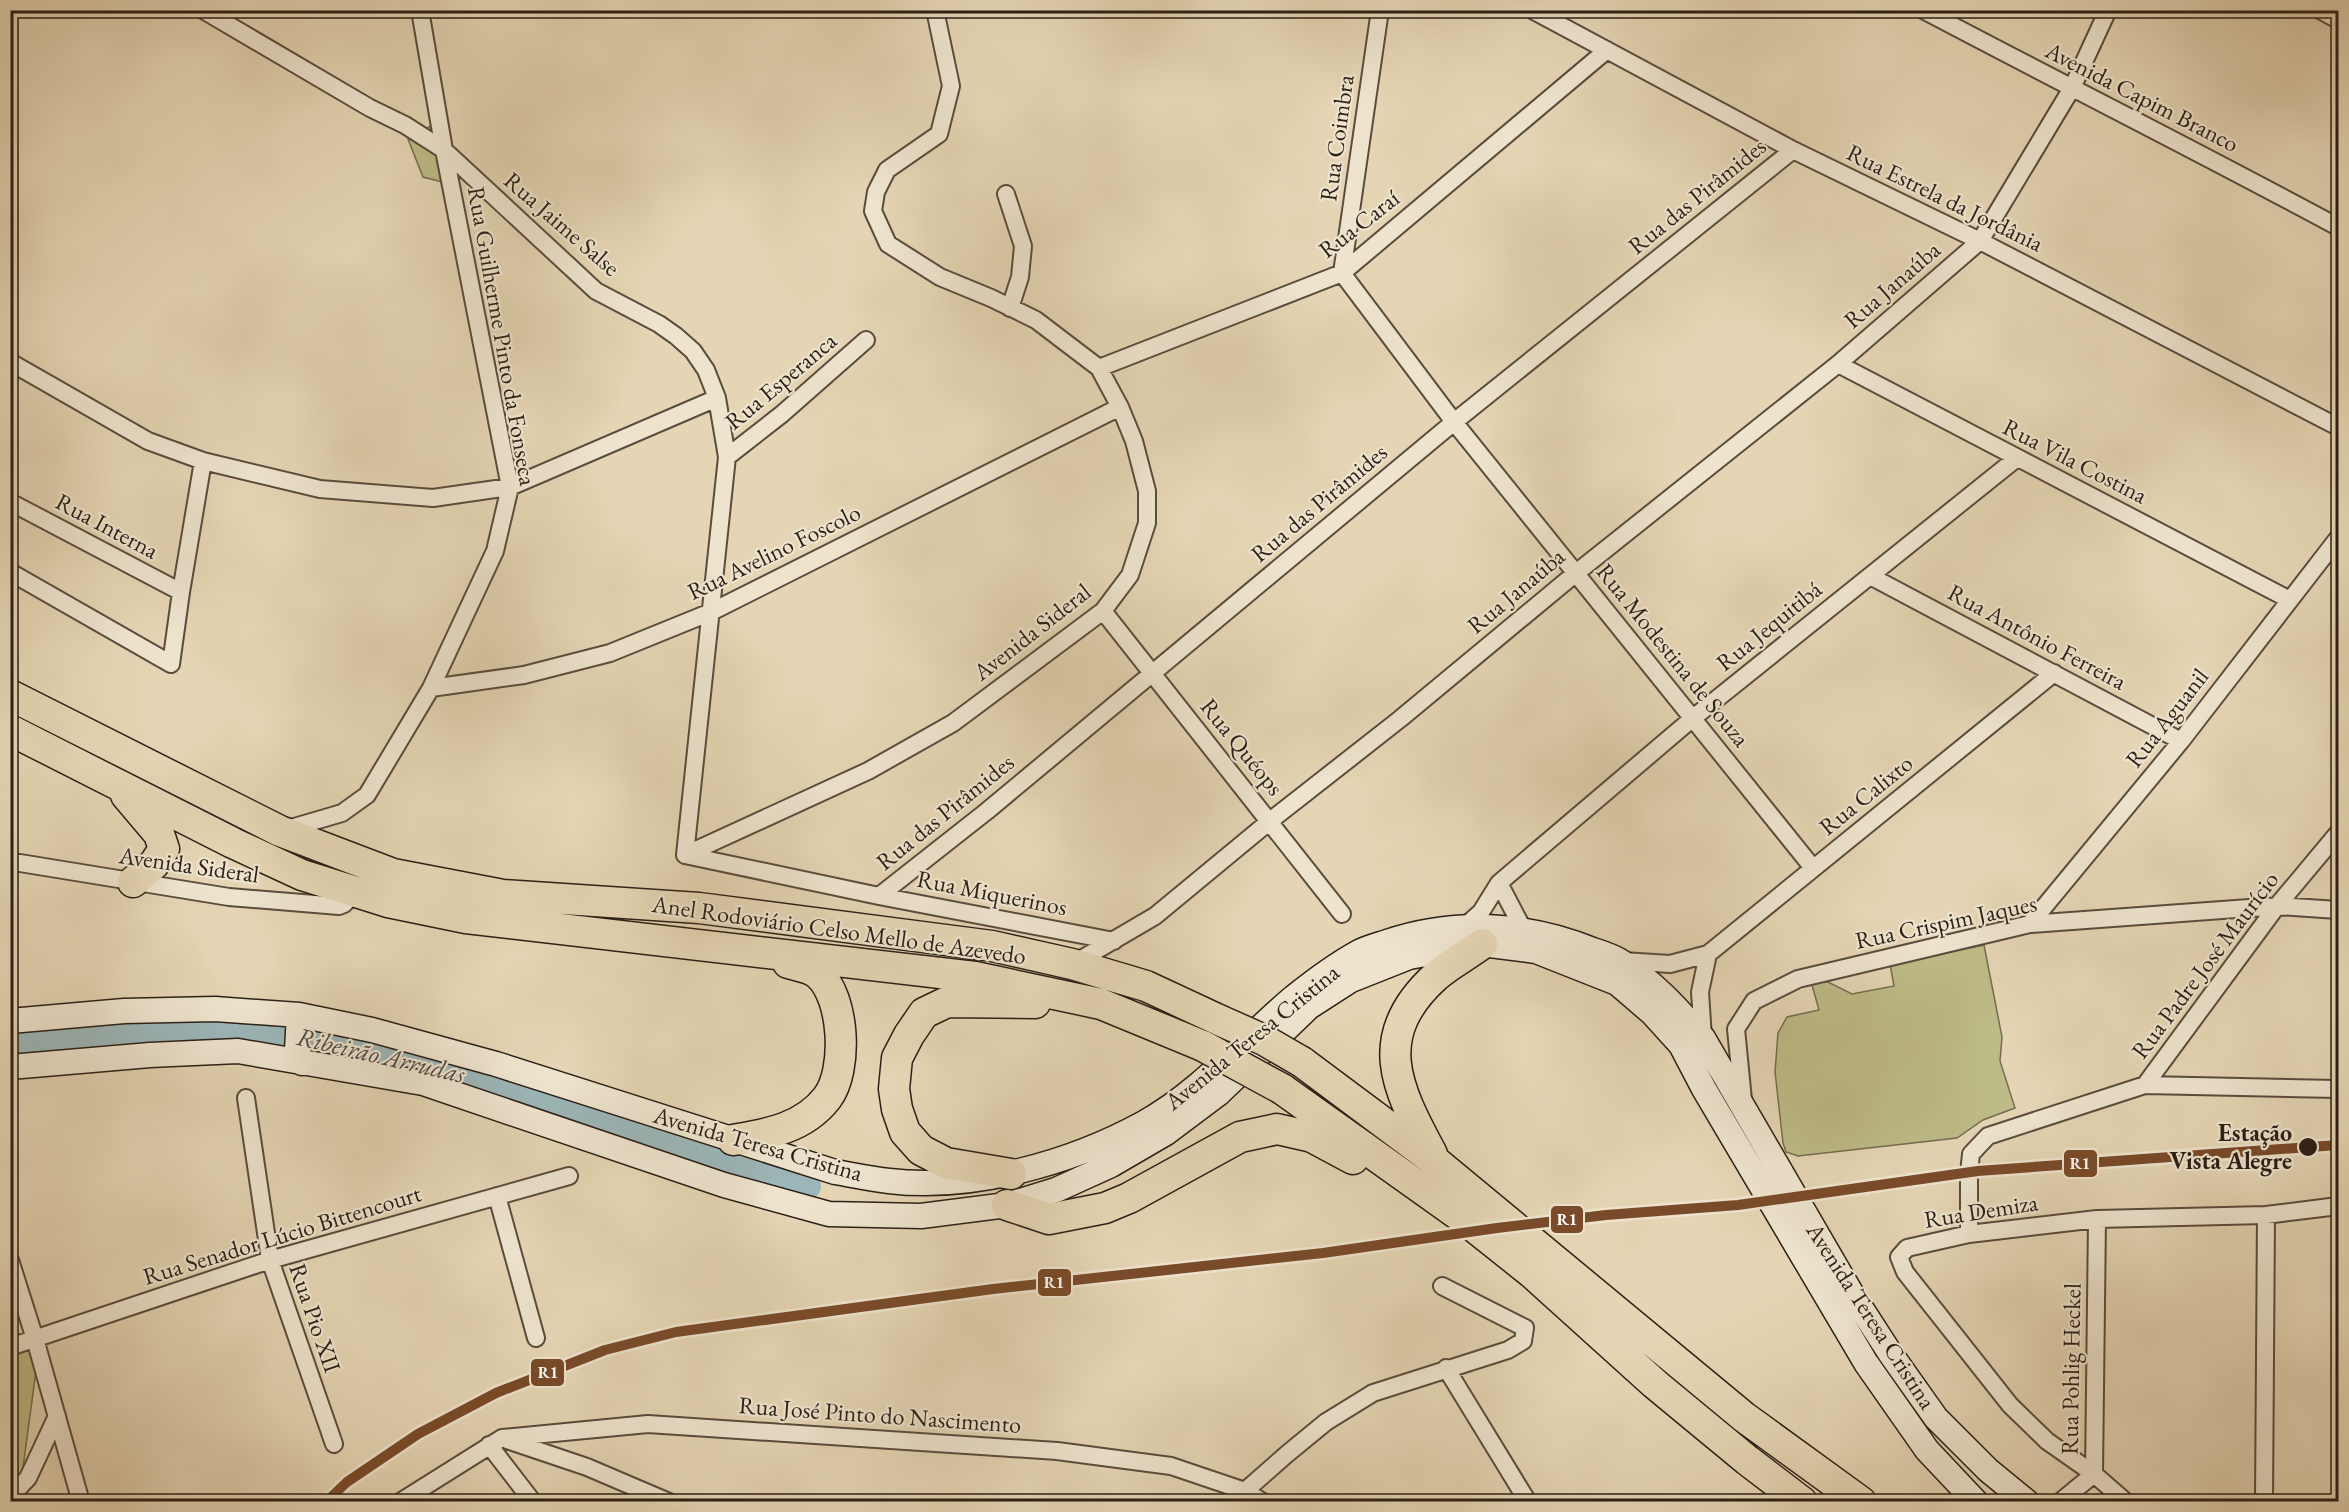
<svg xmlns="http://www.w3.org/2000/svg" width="2349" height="1512" font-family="'EB Garamond',serif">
  <rect width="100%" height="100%" fill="#e5d5b4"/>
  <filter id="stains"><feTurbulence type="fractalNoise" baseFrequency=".00333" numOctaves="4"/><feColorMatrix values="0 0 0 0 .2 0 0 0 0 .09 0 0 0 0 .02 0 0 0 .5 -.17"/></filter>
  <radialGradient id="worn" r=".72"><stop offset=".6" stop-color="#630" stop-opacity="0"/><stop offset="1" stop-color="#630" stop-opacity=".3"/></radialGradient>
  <!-- green -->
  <path fill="#bdbb87" stroke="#746d4f" stroke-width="1.5" d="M 442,119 L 452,147 L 465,171 L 450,184 L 423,177 L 408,139 Z
    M 1984,945 L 2002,1037 L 2000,1061 L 2015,1108 L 1983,1120 L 1957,1138 L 1798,1156 L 1786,1152 L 1783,1143 L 1775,1072 L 1778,1033 L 1787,1017 L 1819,1010 L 1812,985 L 1826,981 L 1852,994 L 1894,986 L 1890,964 Z
    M 30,1346 L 37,1363 L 22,1475 L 11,1484 L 11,1352 Z"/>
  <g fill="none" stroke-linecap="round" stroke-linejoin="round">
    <!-- river -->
    <path stroke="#9bb6b8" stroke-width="28" d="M 10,1042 L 117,1030 L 180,1026 L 267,1030 L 425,1060 L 662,1142 L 807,1186"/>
    <defs>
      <path id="minor" d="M 203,10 L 370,108 L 405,125 L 444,150 L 596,291 L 659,324 L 676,336 L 693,351 L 706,370 L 717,398 L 727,457 L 685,855
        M 1380,10 L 1342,273 L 1454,422 L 1813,868
        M 1532,10 L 1793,150 L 1980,241 L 2338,427
        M 1923,10 C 2061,83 2201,153 2338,227
        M 2320,10 L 2338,20
        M 1006,194 L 1023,246 L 1020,277 L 1010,308
        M 10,362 L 148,441 L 203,461 L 320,489 L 433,498 L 510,487 L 717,398
        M 1838,364 L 2290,600
        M 1099,368 L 1342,273 L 1607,50
        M 727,457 L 782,414 L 866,340
        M 10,502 L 181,592
        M 10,572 L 171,664 L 181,592 L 203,461
        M 1870,576 L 2181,741
        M 1103,611 L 1342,914
        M 431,688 L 524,675 L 610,653 L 711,612 L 1120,407
        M 284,830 L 342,813 L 367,795 L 431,688 L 495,551 L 510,487 L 444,150 L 420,10
        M 685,855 L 868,771 L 953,723 L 1103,611 L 1130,575 L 1147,523 L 1147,491 L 1134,441 L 1120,407 L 1099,368 L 1036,320 L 991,298 L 940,277 L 888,244 L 873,211 L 876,192 L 887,170 L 939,134 L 951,86 L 935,10
        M 685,855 L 879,896 L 1114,941
        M 10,863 L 20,863 L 229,897 L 339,906 L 344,904 L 356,891
        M 1499,883 L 1523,929
        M 879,896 L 987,811 L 1454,422 L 1793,150
        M 2030,924 L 2181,741 L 2338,538
        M 1463,928 L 1481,912 L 1499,883 L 1693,718 L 2017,458
        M 1623,961 L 1670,964 L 1708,954 L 2054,673
        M 1073,964 L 1155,916 L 1270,821 L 1400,719 L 1576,573 L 1838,364 L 1980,241 L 2072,88 L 2108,10
        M 1703,1038 L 1700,992 L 1708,954
        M 2145,1085 L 2338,1089
        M 246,1098 L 270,1260 L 334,1444
        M 1743,1100 L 1736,1029 L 1754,1001 L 1798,979 L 2030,924 L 2277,906 L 2338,910
        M 497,1196 L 536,1338
        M 1969,1234 L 1969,1173 L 1971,1154 L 1988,1136 L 2145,1085 L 2277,906 L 2338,833
        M 10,1260 L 35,1339 L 81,1502
        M 10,1347 L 270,1260 L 569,1176
        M 1446,1368 L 1528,1502
        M 507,1440 L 587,1467 L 669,1502
        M 489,1445 L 533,1502
        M 2094,1474 L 2097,1219
        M 10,1497 L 28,1478 L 57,1416
        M 1241,1500 L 1245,1491 L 1287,1454 L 1326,1422 L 1373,1393 L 1508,1350 L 1523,1341 L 1525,1328 L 1442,1286
        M 400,1502 L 502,1438 L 648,1424 L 1057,1451 L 1171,1466 L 1245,1491 L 1263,1502
        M 2060,1502 L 2094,1474
        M 2126,1502 L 2094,1474 L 2047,1441 L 2010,1405 L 1905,1272 L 1899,1257 L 1907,1248 L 1969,1234 L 2097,1219 L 2266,1215 L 2338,1206
        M 2264,1502 L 2266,1215"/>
      <path id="secondary" d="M 299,1015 L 297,1050 L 302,1063
        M 10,1021 L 124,1011 L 215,1009 L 299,1015 L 372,1030 L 496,1064 L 835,1172 C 853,1175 871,1179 889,1181 C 972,1191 1071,1163 1144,1123 C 1202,1091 1244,1039 1294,997 C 1314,981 1337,964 1359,952 C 1367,948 1378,945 1387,942 C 1455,919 1527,923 1593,950 C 1602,953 1612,956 1620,961 C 1652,980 1679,1010 1703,1038 L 1850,1291 L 1890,1353 L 1936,1418 L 1988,1470 L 2027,1502
        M 10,1067 L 150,1055 L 238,1051 L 423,1083 L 724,1185 L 829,1214 L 921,1216 L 1007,1205 L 1056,1190 L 1111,1165 L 1166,1133 L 1218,1094 L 1309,1007 L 1351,980 L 1409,957 L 1482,944 L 1536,951 L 1617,983 L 1652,1013 L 1681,1045 L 1704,1089 L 1866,1363 L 1927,1450 L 1976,1502"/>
      <path id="motorway" d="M 10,695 L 280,831 L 393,874 L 503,895 L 699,908 L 992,946 L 1072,964 L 1146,986 L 1219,1020
        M 10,730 L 233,843 L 302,875 L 388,902 L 466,918 L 975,977 L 1101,1004 L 1203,1046
        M 126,795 L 159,834 L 164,849 L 154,864 L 133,882
        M 1302,1062 L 1436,1162 L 1744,1417 L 1861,1502
        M 1282,1089 L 1463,1218 L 1532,1273 L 1655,1384 L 1747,1460 L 1802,1502
        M 733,1140 C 768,1134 804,1128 827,1098 C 848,1071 845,997 818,974 C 810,967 798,966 788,963
        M 1432,1154 C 1396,1087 1370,1036 1436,976 C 1450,964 1467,955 1482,944
        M 1011,1174 L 946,1163 L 921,1150 L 905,1132 L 897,1109 L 894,1089 L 897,1058 L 909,1035 L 924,1013 L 947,1002 L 1035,1003
        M 1007,1205 L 1049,1219 L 1105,1208 L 1129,1198 L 1240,1137 L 1277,1129 L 1312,1137 L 1353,1159"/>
    </defs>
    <!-- minor casing -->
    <use href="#minor" stroke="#5a4c3e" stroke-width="20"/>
    <!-- secondary casing -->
    <use href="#secondary" stroke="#2b1f17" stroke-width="27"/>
    <!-- motorway casing -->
    <use href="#motorway" stroke="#2b1f17" stroke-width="33"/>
    <!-- minor -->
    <use href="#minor" stroke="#eee4ce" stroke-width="16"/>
    <!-- secondary -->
    <use href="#secondary" stroke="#eee4ce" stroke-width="24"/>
    <!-- motorway -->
    <use href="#motorway" stroke="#e5d5b4" stroke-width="30"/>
    <defs>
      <path id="motorway-bridge" d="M 1219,1020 L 1264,1040 L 1302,1062
        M 1203,1046 L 1282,1089"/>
    </defs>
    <!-- motorway-bridge casing -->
    <use href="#motorway-bridge" stroke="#2b1f17" stroke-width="33" stroke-linecap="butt"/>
    <!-- motorway-bridge -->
    <use href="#motorway-bridge" stroke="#e5d5b4" stroke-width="30"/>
    <defs>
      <path id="rail-1" d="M 326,1502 L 347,1482 L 418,1434 L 496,1393 L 605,1350 L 676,1332 L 993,1289 L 1323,1253 L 1497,1228 L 1606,1215 L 1738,1205 L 1978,1171 L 2338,1145"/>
    </defs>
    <!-- rail-1 casing -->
    <use href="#rail-1" stroke="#eee4ce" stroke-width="15"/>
    <!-- rail-1 -->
    <use href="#rail-1" stroke="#7a4b2a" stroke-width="10"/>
  </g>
  <!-- markers -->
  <circle fill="#2b1f17" stroke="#eee4ce" stroke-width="2" cx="2308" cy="1147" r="10"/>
  <g text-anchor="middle" stroke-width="4.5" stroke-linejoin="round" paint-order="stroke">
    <!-- street labels -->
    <g font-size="24" fill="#2b1f17" stroke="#eee4ce">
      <text transform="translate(2142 97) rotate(27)" y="8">Avenida Capim Branco</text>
      <text transform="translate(1337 138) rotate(-82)" y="8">Rua Coimbra</text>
      <text transform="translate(1697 196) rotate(-39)" y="8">Rua das Pirâmides</text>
      <text transform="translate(1945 198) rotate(26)" y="8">Rua Estrela da Jordânia</text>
      <text transform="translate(562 224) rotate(41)" y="8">Rua Jaime Salse</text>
      <text transform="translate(1359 224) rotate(-38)" y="8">Rua Caraí</text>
      <text transform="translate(1892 285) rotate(-41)" y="8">Rua Janaúba</text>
      <text transform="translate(502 336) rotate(80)" y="8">Rua Guilherme Pinto da Fonseca</text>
      <text transform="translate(781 381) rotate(-40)" y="8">Rua Esperanca</text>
      <text transform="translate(2075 461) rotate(27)" y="8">Rua Vila Costina</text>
      <text transform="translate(1319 503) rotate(-40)" y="8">Rua das Pirâmides</text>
      <text transform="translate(107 526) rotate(28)" y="8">Rua Interna</text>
      <text transform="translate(774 552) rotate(-26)" y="8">Rua Avelino Foscolo</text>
      <text transform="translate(1516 591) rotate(-40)" y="8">Rua Janaúba</text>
      <text transform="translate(1769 626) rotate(-39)" y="8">Rua Jequitibá</text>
      <text transform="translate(1032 632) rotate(-38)" y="8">Avenida Sideral</text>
      <text transform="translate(2037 637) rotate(28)" y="8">Rua Antônio Ferreira</text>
      <text transform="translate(1673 655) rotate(51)" y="8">Rua Modestina de Souza</text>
      <text transform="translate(2167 718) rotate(-52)" y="8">Rua Aguanil</text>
      <text transform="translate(1242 747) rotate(51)" y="8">Rua Quéops</text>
      <text transform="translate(1866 795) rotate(-39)" y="8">Rua Calixto</text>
      <text transform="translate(945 812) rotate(-39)" y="8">Rua das Pirâmides</text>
      <text transform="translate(189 865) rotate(8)" y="8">Avenida Sideral</text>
      <text transform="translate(992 893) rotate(11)" y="8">Rua Miquerinos</text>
      <text transform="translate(1946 922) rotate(-12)" y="8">Rua Crispim Jaques</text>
      <text transform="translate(839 930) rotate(8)" y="8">Anel Rodoviário Celso Mello de Azevedo</text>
      <text transform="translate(2205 965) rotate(-53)" y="8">Rua Padre José Maurício</text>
      <text transform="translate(1252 1037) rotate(-39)" y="8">Avenida Teresa Cristina</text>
      <text transform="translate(758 1144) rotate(16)" y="8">Avenida Teresa Cristina</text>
      <text transform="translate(1981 1211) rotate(-9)" y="8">Rua Demiza</text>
      <text transform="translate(282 1235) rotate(-17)" y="8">Rua Senador Lúcio Bittencourt</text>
      <text transform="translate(1871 1316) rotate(57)" y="8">Avenida Teresa Cristina</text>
      <text transform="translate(315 1318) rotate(71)" y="8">Rua Pio XII</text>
      <text transform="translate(2071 1369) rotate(-89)" y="8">Rua Pohlig Heckel</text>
      <text transform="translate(880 1415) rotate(4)" y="8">Rua José Pinto do Nascimento</text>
    </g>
    <!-- stop labels -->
    <g font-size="24" font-weight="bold" fill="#2b1f17" stroke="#eee4ce" text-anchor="end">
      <text x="2292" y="1141">Estação<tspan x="2292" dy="28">Vista Alegre</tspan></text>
    </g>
    <!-- water labels -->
    <g font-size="26" font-style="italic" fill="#4d4c47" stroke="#eee4ce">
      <text transform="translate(381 1055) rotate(13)" y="9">Ribeirão Arrudas</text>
    </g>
  </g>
  <g stroke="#eee4ce" stroke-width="2">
    <rect x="2063" y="1149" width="35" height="29" rx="6" fill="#7a4b2a"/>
    <rect x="1550" y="1205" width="34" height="29" rx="6" fill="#7a4b2a"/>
    <rect x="1037" y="1268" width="35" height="29" rx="6" fill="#7a4b2a"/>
    <rect x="530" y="1358" width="35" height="29" rx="6" fill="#7a4b2a"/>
  </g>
  <g font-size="16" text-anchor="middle" font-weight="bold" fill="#fff">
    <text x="2080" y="1169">R1</text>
    <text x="1567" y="1225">R1</text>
    <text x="1054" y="1288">R1</text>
    <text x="548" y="1378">R1</text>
  </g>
  <!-- margin -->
  <rect width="2349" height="1512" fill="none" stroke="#e5d5b4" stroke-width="36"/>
  <rect x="12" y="12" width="2325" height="1488" fill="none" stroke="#2b1f17" stroke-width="3"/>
  <rect x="18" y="18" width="2313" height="1476" fill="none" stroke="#2b1f17" stroke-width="1.5"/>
  <rect width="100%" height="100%" filter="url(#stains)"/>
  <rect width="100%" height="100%" fill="url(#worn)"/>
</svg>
